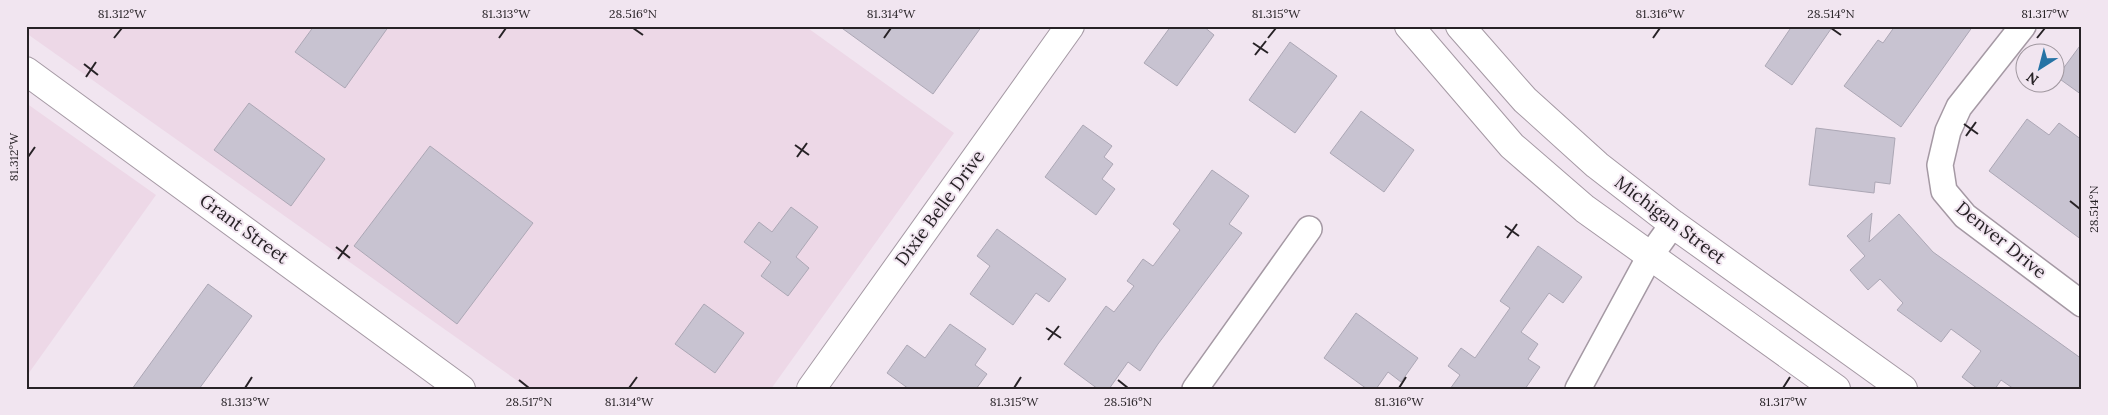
<svg xmlns="http://www.w3.org/2000/svg" width="2108" height="415" font-family="Lora,serif">
  <rect width="100%" height="100%" fill="#f1e5f0"/>
  <!-- commercial -->
  <path fill="#edd8e7" d="M 26,26 L 805,26 L 954,133 L 771,389 L 529,389 L 26,33 Z
    M 26,103 L 156,195 L 26,377 Z"/>
  <!-- building -->
  <path fill="#c8c3d1" stroke="#aca7b5" d="M 314,26 L 389,26 L 345,88 L 295,52 Z
    M 839,26 L 982,26 L 933,94 Z
    M 1171,26 L 1203,26 L 1214,35 L 1177,86 L 1144,63 Z
    M 1792,26 L 1833,26 L 1792,85 L 1765,66 Z
    M 1895,26 L 1973,26 L 1901,127 L 1844,86 L 1878,40 L 1883,43 Z
    M 1290,42 L 1337,76 L 1295,133 L 1249,100 Z
    M 2082,43 L 2082,95 L 2057,77 Z
    M 249,103 L 325,159 L 291,206 L 214,150 Z
    M 1361,111 L 1414,150 L 1384,192 L 1330,153 Z
    M 2027,119 L 2049,135 L 2059,123 L 2082,140 L 2082,240 L 1989,171 Z
    M 1083,125 L 1112,146 L 1104,157 L 1113,164 L 1102,179 L 1115,189 L 1096,215 L 1045,177 Z
    M 1816,128 L 1895,138 L 1890,184 L 1875,182 L 1874,193 L 1809,185 Z
    M 430,146 L 533,223 L 457,324 L 354,246 Z
    M 1212,170 L 1249,196 L 1229,224 L 1242,233 L 1158,344 L 1140,371 L 1128,362 L 1109,389 L 1098,389 L 1064,364 L 1106,306 L 1114,312 L 1134,286 L 1127,281 L 1143,259 L 1153,266 L 1180,230 L 1173,224 Z
    M 791,207 L 818,227 L 796,257 L 809,268 L 788,296 L 761,276 L 771,262 L 744,242 L 759,222 L 772,232 Z
    M 1872,213 L 1869,242 L 1899,214 L 1933,252 L 2082,359 L 2082,389 L 2014,389 L 2001,380 L 1995,389 L 1978,389 L 1962,377 L 1981,351 L 1951,329 L 1941,342 L 1897,310 L 1903,303 L 1880,279 L 1868,290 L 1850,270 L 1865,256 L 1847,236 Z
    M 997,229 L 1066,279 L 1049,302 L 1036,293 L 1013,325 L 970,294 L 990,266 L 977,256 Z
    M 1538,246 L 1582,277 L 1563,303 L 1549,293 L 1521,332 L 1538,344 L 1528,359 L 1540,367 L 1525,389 L 1450,389 L 1460,375 L 1448,366 L 1461,348 L 1475,358 L 1510,308 L 1500,301 Z
    M 208,284 L 252,316 L 199,389 L 132,389 Z
    M 704,304 L 744,333 L 715,373 L 675,344 Z
    M 1356,313 L 1418,358 L 1401,382 L 1388,372 L 1376,389 L 1367,389 L 1324,358 Z
    M 950,324 L 986,349 L 975,365 L 987,374 L 976,389 L 909,389 L 887,373 L 907,345 L 925,358 Z"/>
  <g fill="none" stroke-linecap="round" stroke-linejoin="round">
    <defs>
      <path id="minor" d="M 2023,26 L 1959,107 L 1948,131 L 1940,165 L 1944,191 L 1965,216 L 2082,304
        M 1195,389 L 1309,229
        M 1578,389 L 1650,256 L 1673,224"/>
      <path id="tertiary" d="M 1409,26 L 1512,146 L 1585,209 L 1836,389
        M 1460,26 L 1525,100 L 1597,165 L 1673,224 L 1903,389
        M 26,71 L 461,389
        M 811,389 L 1070,26"/>
    </defs>
    <!-- minor casing -->
    <use href="#minor" stroke="#a599a4" stroke-width="28"/>
    <!-- tertiary casing -->
    <use href="#tertiary" stroke="#a599a4" stroke-width="30"/>
    <!-- minor -->
    <use href="#minor" stroke="#fff" stroke-width="25"/>
    <!-- tertiary -->
    <use href="#tertiary" stroke="#fff" stroke-width="28"/>
  </g>
  <!-- ticks -->
  <path fill="none" stroke="#272226" stroke-width="2" d="M 633,28 L 643,35M 1831,28 L 1841,35M 114,38 L 122,28M 499,38 L 506,28M 884,38 L 891,28M 1268,38 L 1276,28M 1653,38 L 1660,28M 2037,38 L 2045,28M 1253,43 L 1268,53M 1255,55 L 1266,41M 84,64 L 98,75M 86,77 L 96,62M 1964,124 L 1978,134M 1966,136 L 1976,122M 795,145 L 809,155M 28,157 L 35,147M 797,157 L 807,143M 2070,201 L 2080,209M 1505,226 L 1519,236M 1507,238 L 1517,224M 336,247 L 350,258M 338,259 L 348,245M 1046,328 L 1061,338M 1048,340 L 1059,326M 519,380 L 529,388M 1118,380 L 1128,388M 245,388 L 252,377M 629,388 L 637,377M 1014,388 L 1021,377M 1399,388 L 1406,377M 1783,388 L 1790,377"/>
  <g text-anchor="middle" stroke-width="4" stroke-linejoin="round" paint-order="stroke">
    <!-- street labels -->
    <g font-size="18" fill="#272226" stroke="#f1e5f0">
      <text transform="translate(940 208) rotate(-54)" y="6">Dixie Belle Drive</text>
      <text transform="translate(1670 220) rotate(37)" y="6">Michigan Street</text>
      <text transform="translate(244 229) rotate(36)" y="6">Grant Street</text>
      <text transform="translate(2001 240) rotate(39)" y="6">Denver Drive</text>
    </g>
  </g>
  <!-- border -->
  <rect width="2108" height="415" fill="none" stroke="#f1e5f0" stroke-width="55"/>
  <!-- north arrow -->
  <g transform="translate(2040 68) rotate(216)"><circle r="24" fill="#f1e5f0" stroke="#a0979f"/>
  <path d="M0-4L9 19L0 12L-9 19Z" fill="#2673a5"/>
  <text y="-8" font-size="14" font-weight="bold" text-anchor="middle" fill="#272226">N</text>
  </g>
  <rect x="28" y="28" width="2052" height="360" fill="none" stroke="#272226" stroke-width="2"/>
  <g font-size="12" text-anchor="middle" fill="#272226">
    <text x="122" y="18">81.312°W</text>
    <text x="506" y="18">81.313°W</text>
    <text x="633" y="18">28.516°N</text>
    <text x="891" y="18">81.314°W</text>
    <text x="1276" y="18">81.315°W</text>
    <text x="1660" y="18">81.316°W</text>
    <text x="1831" y="18">28.514°N</text>
    <text x="2045" y="18">81.317°W</text>
    <text transform="translate(14 157) rotate(-90)" y="4">81.312°W</text>
    <text transform="translate(2094 209) rotate(-90)" y="4">28.514°N</text>
    <text x="245" y="406">81.313°W</text>
    <text x="529" y="406">28.517°N</text>
    <text x="629" y="406">81.314°W</text>
    <text x="1014" y="406">81.315°W</text>
    <text x="1128" y="406">28.516°N</text>
    <text x="1399" y="406">81.316°W</text>
    <text x="1783" y="406">81.317°W</text>
  </g>
</svg>
